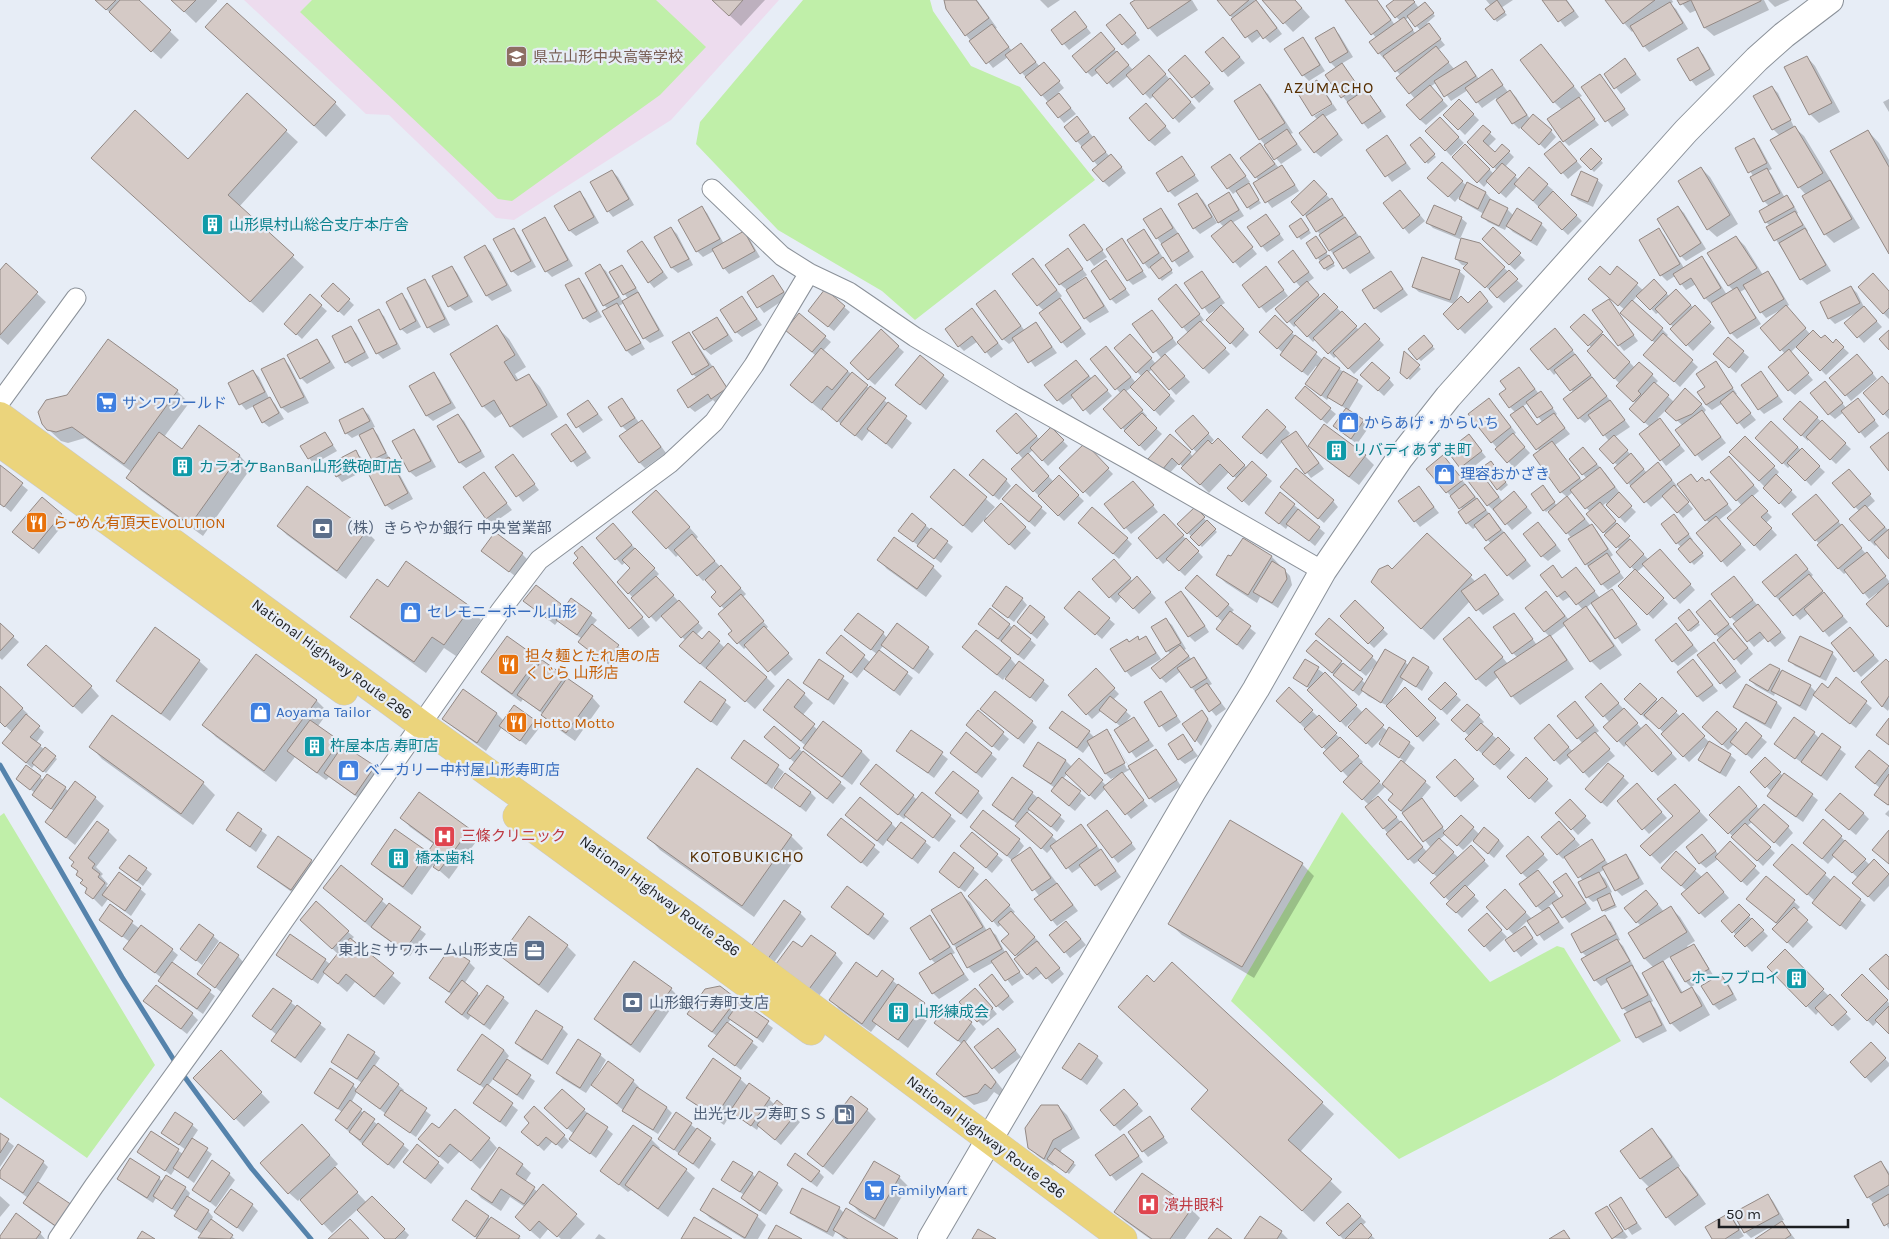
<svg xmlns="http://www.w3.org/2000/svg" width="1889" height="1239" font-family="Karla,'Noto Sans JP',sans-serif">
  <rect width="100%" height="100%" fill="#e7edf6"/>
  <!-- education -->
  <path fill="#eddcee" d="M 244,0 L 779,0 L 671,120 L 514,220 L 496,218 L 389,115 L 366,114 Z"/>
  <!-- green -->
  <path fill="#c0efa9" d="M 312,0 L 656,0 L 706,47 L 660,95 L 512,201 L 498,199 L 300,12 Z
    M 803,0 L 930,0 L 933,11 L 971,66 L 1020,87 L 1095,180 L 915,320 L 882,291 L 778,230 L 696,144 L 700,122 Z
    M 1342,812 L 1490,982 L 1557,946 L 1564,948 L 1621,1041 L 1551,1080 L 1399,1159 L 1231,1001 Z
    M 4,813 L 155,1065 L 87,1158 L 0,1097 L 0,816 Z"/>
  <!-- shadow -->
  <path fill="#0003" fill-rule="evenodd" d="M 96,0 L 137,0 L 179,40 L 161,59 Z
    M 172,0 L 217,0 L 217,1 L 196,23 Z
    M 713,0 L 765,0 L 741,26 Z
    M 945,0 L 977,0 L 997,28 L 995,29 L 1012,51 L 1026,50 L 1040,67 L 1049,69 L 1064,88 L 1058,93 L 1076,114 L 1064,123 L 1047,103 L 1048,102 L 1008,57 L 993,68 L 966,35 Z
    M 1040,0 L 1060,0 L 1048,8 Z
    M 1137,0 L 1192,0 L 1198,10 L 1157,37 L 1149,28 Z
    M 1218,0 L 1254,0 L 1262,7 L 1282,34 L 1270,43 L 1262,35 L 1252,43 Z
    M 1263,0 L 1295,0 L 1310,17 L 1293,32 Z
    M 1347,0 L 1377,0 L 1395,25 L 1400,21 L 1388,7 L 1395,1 L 1393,0 L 1413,0 L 1419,8 L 1427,6 L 1435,16 L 1427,23 L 1445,45 L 1438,50 L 1455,70 L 1466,62 L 1479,79 L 1492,71 L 1508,92 L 1510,91 L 1516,97 L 1530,119 L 1551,131 L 1556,137 L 1545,149 L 1522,127 L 1519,129 L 1513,123 L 1496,98 L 1482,108 L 1468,90 L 1451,101 L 1437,82 L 1430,87 L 1448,106 L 1426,125 L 1420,120 L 1415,99 L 1410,93 L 1401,76 L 1386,58 L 1384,59 L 1379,53 L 1376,38 ZM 1409,17 L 1420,30 L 1416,34 L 1405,20 Z
    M 1486,0 L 1513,0 L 1501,8 L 1507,15 L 1497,22 L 1487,9 L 1491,6 Z
    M 1544,0 L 1567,0 L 1579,17 L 1565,27 Z
    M 1607,0 L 1672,0 L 1673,2 L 1670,4 L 1676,9 L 1688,29 L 1649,52 L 1644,46 L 1634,30 L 1632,32 L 1624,23 Z
    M 1679,0 L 1764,0 L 1769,10 L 1714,36 L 1705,28 L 1697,10 L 1690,13 Z
    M 1768,0 L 1790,0 L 1775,7 Z
    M 1080,19 L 1091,33 L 1069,50 L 1052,30 Z
    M 1125,21 L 1140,40 L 1128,49 L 1123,44 Z
    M 1333,29 L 1339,34 L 1353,57 L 1341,64 L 1363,92 L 1366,90 L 1371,96 L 1386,117 L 1368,129 L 1327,76 L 1337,69 L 1330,62 Z
    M 219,38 L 335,103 L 346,115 L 326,137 Z
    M 1303,39 L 1308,44 L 1325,71 L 1309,81 L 1303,75 L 1286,49 Z
    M 1106,40 L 1133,70 L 1154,62 L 1196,108 L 1179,123 L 1154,96 L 1150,99 L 1128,76 L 1113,88 L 1099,72 L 1092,77 L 1087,72 Z
    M 1229,44 L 1245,63 L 1228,77 L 1207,52 Z
    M 1541,46 L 1582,96 L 1578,98 L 1599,125 L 1569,146 L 1564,141 L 1562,110 L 1554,102 Z
    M 1697,49 L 1703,54 L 1715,75 L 1696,86 L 1691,80 Z
    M 1807,57 L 1815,66 L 1840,112 L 1819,123 L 1810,114 Z
    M 1625,60 L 1641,80 L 1621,94 L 1605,74 Z
    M 1190,62 L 1214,89 L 1199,103 L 1170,70 Z
    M 1600,75 L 1629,115 L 1612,127 L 1583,87 Z
    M 1317,81 L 1332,102 L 1312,115 Z
    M 1259,85 L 1268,94 L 1293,133 L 1290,134 L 1302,150 L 1281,164 L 1260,139 L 1235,101 Z
    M 1772,87 L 1778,93 L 1794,127 L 1804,136 L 1860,228 L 1834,243 L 1825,234 L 1806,195 L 1799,187 L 1780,136 L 1773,129 L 1755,96 Z
    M 1889,99 L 1889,112 L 1883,102 Z
    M 1459,100 L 1479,120 L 1465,135 L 1445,115 Z
    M 1333,104 L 1337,110 L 1325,117 L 1343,140 L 1321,157 L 1315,152 L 1318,120 L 1314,116 Z
    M 1152,110 L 1171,133 L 1155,146 L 1149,141 Z
    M 1077,118 L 1110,157 L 1117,161 L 1126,173 L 1109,187 L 1104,182 L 1098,166 L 1077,141 Z
    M 1440,119 L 1464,143 L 1451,156 L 1427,131 Z
    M 1483,127 L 1496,139 L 1488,147 L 1495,154 L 1503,146 L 1514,157 L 1505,167 L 1519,180 L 1547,185 L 1553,190 L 1552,192 L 1582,221 L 1568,235 L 1517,186 L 1506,198 L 1488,182 L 1484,187 L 1454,157 L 1465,146 L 1494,174 L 1497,170 L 1468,142 Z
    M 286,131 L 298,142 L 239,207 L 304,267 L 263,313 L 105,170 L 188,161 Z
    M 1868,131 L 1879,143 L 1889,160 L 1889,251 Z
    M 1387,137 L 1411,169 L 1392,182 L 1368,150 Z
    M 1420,138 L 1436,157 L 1428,164 L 1412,145 Z
    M 1754,140 L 1759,145 L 1772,169 L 1768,171 L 1772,175 L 1785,198 L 1787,197 L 1792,202 L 1798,213 L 1797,214 L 1808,231 L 1807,232 L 1831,271 L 1807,285 L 1801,279 L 1768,227 L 1770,226 L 1766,222 L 1769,206 L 1764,201 L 1753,176 L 1737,149 Z
    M 1260,145 L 1279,168 L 1282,166 L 1287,172 L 1299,191 L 1272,208 L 1254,184 L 1259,181 L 1242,158 Z
    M 1565,148 L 1582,167 L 1568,179 L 1546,154 Z
    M 1591,150 L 1603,163 L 1594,172 L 1582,159 Z
    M 1230,155 L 1250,182 L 1247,184 L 1261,203 L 1250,210 L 1237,191 L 1233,194 L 1228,188 Z
    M 1182,158 L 1199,181 L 1175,197 L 1169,191 Z
    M 1442,164 L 1467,186 L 1468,184 L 1486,193 L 1491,199 L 1490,200 L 1507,209 L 1514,216 L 1541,224 L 1547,230 L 1537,246 L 1513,232 L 1507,226 L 1505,230 L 1488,222 L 1483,217 L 1484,214 L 1466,204 L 1459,197 L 1455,202 L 1435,184 Z
    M 1701,168 L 1710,177 L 1738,224 L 1717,237 L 1708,229 Z
    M 612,171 L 618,177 L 634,205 L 613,217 L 608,211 Z
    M 1597,180 L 1603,185 L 1593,207 L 1578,200 L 1572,194 Z
    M 1314,182 L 1337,206 L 1375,258 L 1350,274 L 1330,250 L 1311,221 L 1292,202 Z
    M 1400,191 L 1425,221 L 1409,234 L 1404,228 Z
    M 580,193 L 585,198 L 599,223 L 576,236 L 570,231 L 556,206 Z
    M 1197,194 L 1203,200 L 1217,223 L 1200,234 L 1194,228 Z
    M 1228,194 L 1234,200 L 1244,216 L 1232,223 L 1257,254 L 1240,268 L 1213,236 L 1224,227 L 1219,222 Z
    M 1678,207 L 1684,213 L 1706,249 L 1686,261 L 1681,256 Z
    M 702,208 L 707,213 L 724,244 L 744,233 L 749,238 L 760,257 L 729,274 L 724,268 L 714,251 L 703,257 L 697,251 L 680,220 Z
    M 1160,209 L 1166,215 L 1194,257 L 1179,267 L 1157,238 Z
    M 1266,215 L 1284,240 L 1267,252 L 1262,246 Z
    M 1461,218 L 1467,223 L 1460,239 L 1479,244 L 1523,286 L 1504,303 L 1465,268 L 1467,266 L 1462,265 L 1456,259 L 1462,240 L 1433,228 L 1428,223 Z
    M 544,219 L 550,225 L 573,266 L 552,277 L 546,271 L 524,230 Z
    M 1304,222 L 1311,233 L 1301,240 L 1291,227 Z
    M 1084,226 L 1107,257 L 1094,266 L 1071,235 Z
    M 671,228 L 677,234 L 693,265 L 678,273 L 672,268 L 655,237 Z
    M 1493,229 L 1525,260 L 1515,270 L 1483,239 Z
    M 513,230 L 519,235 L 536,267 L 518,276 L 512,271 Z
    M 1658,230 L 1664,235 L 1684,268 L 1701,257 L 1707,263 L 1727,295 L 1734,291 L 1729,286 L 1709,254 L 1736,237 L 1745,246 L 1763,275 L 1768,272 L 1773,278 L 1789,305 L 1786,307 L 1810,334 L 1833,345 L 1836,341 L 1849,353 L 1826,375 L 1797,346 L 1790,353 L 1813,380 L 1795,395 L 1789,390 L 1785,354 L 1762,328 L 1782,309 L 1766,318 L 1761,312 L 1747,288 L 1740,292 L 1761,324 L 1737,339 L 1731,333 L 1712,302 L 1710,303 L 1705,298 L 1696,284 L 1686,290 L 1675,276 L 1667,281 L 1661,275 Z
    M 1144,231 L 1149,236 L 1173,273 L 1162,281 L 1151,267 L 1149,269 L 1144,263 Z
    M 1121,240 L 1147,277 L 1133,285 L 1128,280 Z
    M 1318,240 L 1335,266 L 1327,271 L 1307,243 Z
    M 642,242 L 668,278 L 654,288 L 649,282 Z
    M 485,247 L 491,252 L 512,291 L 492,301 L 487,296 Z
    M 1068,250 L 1087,275 L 1076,283 L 1077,285 L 1086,279 L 1092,285 L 1109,312 L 1090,323 L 1085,318 L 1067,290 L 1060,284 L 1046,265 Z
    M 1298,258 L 1314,278 L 1307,283 L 1321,298 L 1324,295 L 1359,330 L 1365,325 L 1384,345 L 1354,374 L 1337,356 L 1334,358 L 1316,339 L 1313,342 L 1297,325 L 1294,327 L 1277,309 L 1301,288 L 1280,262 Z
    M 1033,260 L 1062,296 L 1059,299 L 1086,334 L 1067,348 L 1062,342 L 1044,311 L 1038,305 Z
    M 1106,262 L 1130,295 L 1116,304 L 1111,299 Z
    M 6,265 L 46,302 L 8,345 L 0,338 L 0,272 Z
    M 600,266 L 606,271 L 623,302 L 628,299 L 611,273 L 622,266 L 627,272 L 664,336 L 650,343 L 644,338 L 624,303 L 619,306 L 645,349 L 632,356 L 627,351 L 604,312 L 608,309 L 604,305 Z
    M 452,267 L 457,273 L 473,302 L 455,311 L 449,306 Z
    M 1618,268 L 1644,291 L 1654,281 L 1670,297 L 1676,291 L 1715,328 L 1693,351 L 1672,329 L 1674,328 L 1659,312 L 1656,314 L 1638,295 L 1632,302 L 1662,329 L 1668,335 L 1666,337 L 1698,367 L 1680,387 L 1651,360 L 1655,343 L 1628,319 L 1625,310 L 1595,285 L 1610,277 Z
    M 1459,271 L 1465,276 L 1456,303 L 1468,304 L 1480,293 L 1493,307 L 1465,334 L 1445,314 L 1454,304 L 1419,292 L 1413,287 Z
    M 1202,272 L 1225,303 L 1220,306 L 1249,335 L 1236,348 L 1208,320 L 1218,309 L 1209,314 L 1186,283 Z
    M 1391,272 L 1408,295 L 1381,313 L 1375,308 Z
    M 1271,273 L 1288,296 L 1266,313 L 1243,285 Z
    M 773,277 L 788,297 L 764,313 L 748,292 Z
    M 579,279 L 584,285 L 602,317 L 590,323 L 584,318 Z
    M 424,280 L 430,286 L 450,325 L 434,333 L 428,327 Z
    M 333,285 L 354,305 L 344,316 L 328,302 Z
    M 1851,287 L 1857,293 L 1864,307 L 1882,327 L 1864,343 L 1846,323 L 1856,313 L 1835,324 L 1829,318 Z
    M 1182,291 L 1204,320 L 1200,323 L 1230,354 L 1209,374 L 1179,343 L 1164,355 L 1190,382 L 1176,395 L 1152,369 L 1148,373 L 1175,401 L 1160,416 L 1132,387 L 1125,392 L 1147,416 L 1145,418 L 1162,434 L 1145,451 L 1104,409 L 1121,394 L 1092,360 L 1112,353 L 1136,383 L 1142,377 L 1116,349 L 1136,341 L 1156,364 L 1162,359 L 1134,324 L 1157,317 L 1177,344 L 1188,333 L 1160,299 Z
    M 1889,292 L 1889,319 L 1883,313 Z
    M 402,295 L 407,300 L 421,327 L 407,334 L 401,329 Z
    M 310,296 L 327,311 L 302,339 L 291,329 Z
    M 742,297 L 762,325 L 742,337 L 736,332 Z
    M 1000,298 L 1025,331 L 1036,324 L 1057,353 L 1035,367 L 1015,340 L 1009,344 L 1003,339 Z
    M 1608,300 L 1638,341 L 1624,351 L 1619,345 Z
    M 844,307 L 850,312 L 834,331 L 815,316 Z
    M 972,310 L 1003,349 L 991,358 L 978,341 L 964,351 L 959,346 Z
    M 378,311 L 384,316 L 401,349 L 383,359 L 377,353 Z
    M 1584,315 L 1635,368 L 1639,363 L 1652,375 L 1658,381 L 1655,384 L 1674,402 L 1701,404 L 1706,410 L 1703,414 L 1726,443 L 1702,461 L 1677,430 L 1683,426 L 1666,410 L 1658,418 L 1685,451 L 1666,466 L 1641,434 L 1650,427 L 1636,415 L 1636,403 L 1618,386 L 1620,384 L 1588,351 L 1592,348 L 1572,327 Z
    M 717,318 L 722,324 L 733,341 L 711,355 L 705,350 L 694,332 Z
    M 497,327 L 509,339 L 526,367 L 515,374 L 519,381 L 529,375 L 540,387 L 558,417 L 523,438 L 511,426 L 503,413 L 495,418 L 483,406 Z
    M 350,328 L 356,333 L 369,358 L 352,367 L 346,362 Z
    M 881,331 L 904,352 L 875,385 L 857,369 Z
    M 1260,332 L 1292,333 L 1323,360 L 1324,358 L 1363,386 L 1348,411 L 1369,427 L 1357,444 L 1334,426 L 1346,409 L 1329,397 L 1327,400 L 1306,384 L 1318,367 L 1316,366 L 1308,376 L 1287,360 L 1283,353 Z
    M 689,333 L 732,394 L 717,404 L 713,400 L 695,412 L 689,407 L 697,378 L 693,374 Z
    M 792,335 L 825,337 L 831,342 L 823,351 L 912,423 L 892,449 L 870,430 L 862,441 L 823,409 L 822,411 L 801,394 L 816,356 Z
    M 1561,335 L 1630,427 L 1615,437 L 1647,473 L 1664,470 L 1677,486 L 1675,488 L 1693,509 L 1683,518 L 1664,496 L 1651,507 L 1628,483 L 1618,466 L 1601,449 L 1609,441 L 1591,418 L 1585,423 L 1579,418 L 1574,393 L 1557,372 L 1554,375 L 1549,369 Z
    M 1423,337 L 1435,349 L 1421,361 L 1409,349 Z
    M 317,340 L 322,346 L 335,368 L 307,384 L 301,378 Z
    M 108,341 L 177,391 L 189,403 L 164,437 L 182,450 L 199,427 L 240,456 L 251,468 L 203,536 L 140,490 L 128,478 L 132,472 L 85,438 L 68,443 L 61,441 L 48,429 L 67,396 Z
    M 1743,352 L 1749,357 L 1736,373 L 1721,360 Z
    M 1405,354 L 1421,369 L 1410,380 L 1402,372 Z
    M 283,359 L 289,365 L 309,403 L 288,413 L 282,408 L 263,370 Z
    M 1076,361 L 1092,379 L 1100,382 L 1112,396 L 1090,415 L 1074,397 L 1063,405 L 1058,400 Z
    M 1863,361 L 1877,379 L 1851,401 L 1846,395 Z
    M 1715,363 L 1737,394 L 1735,395 L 1756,420 L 1744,429 L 1723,403 L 1712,410 L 1706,405 L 1707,388 Z
    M 1519,368 L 1539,394 L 1541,393 L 1546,399 L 1557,414 L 1555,416 L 1570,434 L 1555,445 L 1583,482 L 1587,479 L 1571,459 L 1589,455 L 1606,474 L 1620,493 L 1618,494 L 1636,512 L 1625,523 L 1606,503 L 1602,506 L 1631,540 L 1630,541 L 1649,560 L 1665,556 L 1695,590 L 1680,604 L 1645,565 L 1637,572 L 1668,604 L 1653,619 L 1620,586 L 1635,571 L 1618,552 L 1620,550 L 1588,514 L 1590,512 L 1573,492 L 1567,497 L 1561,492 L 1540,452 L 1516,413 L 1510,407 L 1508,389 ZM 1528,403 L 1543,423 L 1538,426 L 1522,407 Z
    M 253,371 L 259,377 L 269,398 L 275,404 L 284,419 L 269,427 L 263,422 L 254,406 L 246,410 L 241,404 L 230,383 Z
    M 1761,373 L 1783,402 L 1764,414 L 1759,409 Z
    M 434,374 L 439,379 L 456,408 L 433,421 L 427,416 L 411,386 Z
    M 943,376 L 949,381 L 926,410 L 903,391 Z
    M 1389,379 L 1394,385 L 1384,396 L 1367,380 Z
    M 1889,385 L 1889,419 L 1884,414 Z
    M 1830,388 L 1847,409 L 1863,405 L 1879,426 L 1865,438 L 1844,412 L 1835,419 L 1829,414 Z
    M 622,399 L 640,424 L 642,422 L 647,427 L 666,453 L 645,468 L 640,463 L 628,432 L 622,426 Z
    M 588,401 L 603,420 L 583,433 L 568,414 Z
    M 1800,402 L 1851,449 L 1836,464 L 1809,439 L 1808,441 L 1790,425 Z
    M 1303,404 L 1330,409 L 1336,414 L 1327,424 Z
    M 1494,405 L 1516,433 L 1513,435 L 1530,453 L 1514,468 L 1492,442 Z
    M 363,409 L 369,415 L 375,427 L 372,428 L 378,435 L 390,460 L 394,464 L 413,499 L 392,510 L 386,505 L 367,469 L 342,482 L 337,476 L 355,452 L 361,457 L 368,470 L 378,464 L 373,460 L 360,434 L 352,438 L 346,433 Z
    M 458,415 L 464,421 L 485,457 L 466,468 L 460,463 L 439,427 Z
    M 1022,420 L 1040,440 L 1051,429 L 1068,446 L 1048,466 L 1033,450 L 1027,455 L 1054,482 L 1059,477 L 1084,501 L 1064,521 L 1034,491 L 1023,459 L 1018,453 Z
    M 1198,422 L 1214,440 L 1210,444 L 1212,446 L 1218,439 L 1247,468 L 1266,476 L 1272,481 L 1249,506 L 1229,488 L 1237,479 L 1229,472 L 1209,493 L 1179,463 L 1168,475 L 1150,459 L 1190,453 L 1193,457 L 1197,453 L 1177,431 Z
    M 1771,423 L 1825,472 L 1811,486 L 1791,465 L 1788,468 L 1757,438 Z
    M 566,425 L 591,458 L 577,467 L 553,434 Z
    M 1285,428 L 1290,433 L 1286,438 L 1296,432 L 1324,469 L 1311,478 L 1283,441 L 1267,459 L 1249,442 Z
    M 414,430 L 419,436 L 436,467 L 416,477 L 410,472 L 394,441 Z
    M 325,433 L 337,451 L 314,464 L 309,458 Z
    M 1745,438 L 1779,472 L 1776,476 L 1797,497 L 1785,508 L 1731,452 Z
    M 1474,442 L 1486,457 L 1467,472 L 1461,467 Z
    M 1085,445 L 1113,474 L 1090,497 L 1061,468 Z
    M 1309,445 L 1365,456 L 1374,465 L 1359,485 L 1318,454 Z
    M 513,456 L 539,490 L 523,502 L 497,468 Z
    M 1443,456 L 1531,566 L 1513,580 L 1508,575 L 1491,544 L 1477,526 L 1473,529 L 1467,523 L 1459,512 L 1463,510 L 1427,469 Z
    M 1734,463 L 1759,491 L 1752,497 L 1772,517 L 1766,523 L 1777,535 L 1760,551 L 1729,518 L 1742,506 L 1712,472 Z
    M 1493,465 L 1508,485 L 1501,491 L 1498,489 Z
    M 0,467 L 28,490 L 11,512 L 0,503 Z
    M 954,471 L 995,507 L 986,517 L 988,519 L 1001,505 L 1031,533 L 1015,550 L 984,520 L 972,533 L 940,506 Z
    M 484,474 L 512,510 L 492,524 L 487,518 Z
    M 1691,475 L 1698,483 L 1706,482 L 1709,480 L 1732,510 L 1719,520 L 1746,550 L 1727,567 L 1722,561 L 1710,523 L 1706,520 Z
    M 1854,476 L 1875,501 L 1867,508 L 1889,531 L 1889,557 L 1877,544 L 1875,546 L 1869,540 L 1859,511 L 1834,483 Z
    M 1485,479 L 1503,502 L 1520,499 L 1532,513 L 1512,530 L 1495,510 L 1494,511 L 1488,505 L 1470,481 Z
    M 1006,480 L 1011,486 L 999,500 L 976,481 Z
    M 1139,488 L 1158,512 L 1131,534 L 1106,505 Z
    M 1419,488 L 1439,513 L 1420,527 L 1415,521 Z
    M 1545,489 L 1557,506 L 1573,504 L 1591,526 L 1597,531 L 1613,555 L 1609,558 L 1624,578 L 1608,590 L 1602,584 L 1586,564 L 1572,539 L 1549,510 L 1546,512 L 1544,510 Z
    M 1288,492 L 1333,501 L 1338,507 L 1324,523 Z
    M 665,500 L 698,537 L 695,540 L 746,594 L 742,598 L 768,627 L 766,629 L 793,659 L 775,676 L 747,646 L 744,649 L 730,634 L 733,631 L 725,610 L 713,597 L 718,592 L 706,579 L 703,581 L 679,554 L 676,557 L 634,512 Z
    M 1821,501 L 1889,581 L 1889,628 L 1868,604 L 1878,595 L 1877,593 L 1869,599 L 1847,572 L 1844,574 L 1838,568 L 1816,540 Z
    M 1009,505 L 1041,508 L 1047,513 L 1035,527 Z
    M 1294,505 L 1300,510 L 1299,511 L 1325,533 L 1315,546 L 1289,524 L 1286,529 L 1272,518 Z
    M 1195,509 L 1217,532 L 1202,547 L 1179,524 Z
    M 61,515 L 67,520 L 39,554 L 20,537 Z
    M 912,515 L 953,547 L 941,563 L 906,536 Z
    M 1164,516 L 1203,557 L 1185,576 L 1168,560 L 1163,564 L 1140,538 Z
    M 1679,521 L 1693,540 L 1691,541 L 1704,556 L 1694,565 L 1680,549 L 1681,547 L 1677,543 Z
    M 278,526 L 366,531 L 375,540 L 346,579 L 287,535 Z
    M 1085,529 L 1127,539 L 1132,544 L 1119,559 Z
    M 1544,529 L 1561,551 L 1548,561 L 1542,556 Z
    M 618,530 L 659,574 L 656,577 L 703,628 L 696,635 L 702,641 L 709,633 L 725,648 L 766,677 L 775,686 L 755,709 L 707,667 L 706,669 L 686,652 L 686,641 L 662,616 L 656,622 L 618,582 L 632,568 L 626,562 L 622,565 L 597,538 Z
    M 1427,534 L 1476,582 L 1484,576 L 1504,600 L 1483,615 L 1470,601 L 1434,640 L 1385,594 L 1392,571 Z
    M 1243,539 L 1272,557 L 1290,576 L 1292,585 L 1278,608 L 1260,597 L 1257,603 L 1226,583 L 1217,575 L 1232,558 Z
    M 483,551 L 522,554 L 527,559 L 515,576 Z
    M 591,556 L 650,627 L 638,637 L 630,628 L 580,558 Z
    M 879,560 L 933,567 L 942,576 L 926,597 L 887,569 Z
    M 1801,562 L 1813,575 L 1810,578 L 1848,622 L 1829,637 L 1809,613 L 1800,620 L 1782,601 L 1781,602 L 1775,596 Z
    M 1119,566 L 1133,582 L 1143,584 L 1156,598 L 1139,614 L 1122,596 L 1116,603 L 1110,597 Z
    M 1576,568 L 1600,598 L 1612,590 L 1641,630 L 1622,644 L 1592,603 L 1586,608 L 1595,617 L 1622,655 L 1600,670 L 1591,661 L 1566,625 L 1550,637 L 1558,645 L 1574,669 L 1520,705 L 1512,696 L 1498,677 L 1486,687 L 1477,679 L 1478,628 L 1508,664 L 1518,658 L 1513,653 L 1514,614 L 1537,645 L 1550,637 L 1545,632 L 1551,598 L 1569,620 L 1583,610 L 1571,596 L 1563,601 L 1558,596 L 1558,573 L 1563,579 Z
    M 1197,577 L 1234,610 L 1231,613 L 1256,633 L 1243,650 L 1218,629 L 1223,622 L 1192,594 Z
    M 1734,578 L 1786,638 L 1775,647 L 1766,637 L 1754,647 L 1735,625 L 1737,623 L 1731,617 Z
    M 536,586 L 565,609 L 572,600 L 597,620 L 592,626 L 624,651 L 612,667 L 585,647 L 582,639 L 558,621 L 555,625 L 531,606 Z
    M 388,589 L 470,608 L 481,620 L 456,656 L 444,648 L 426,673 L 364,628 L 352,617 Z
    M 1181,592 L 1187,598 L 1209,632 L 1195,642 L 1189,636 L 1167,602 Z
    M 1022,599 L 1027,605 L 1014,622 L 993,606 Z
    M 1355,602 L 1388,634 L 1374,648 L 1341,616 Z
    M 1715,607 L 1753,654 L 1741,665 L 1698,612 Z
    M 990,610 L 1013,628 L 1015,626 L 1036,645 L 1024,660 L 985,629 Z
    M 1072,613 L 1109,619 L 1115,624 L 1102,639 Z
    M 1692,614 L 1700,625 L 1691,632 L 1688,630 Z
    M 1044,618 L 1049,624 L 1037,639 L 1024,628 Z
    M 1166,620 L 1172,625 L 1186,649 L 1184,650 L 1192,660 L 1194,658 L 1199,664 L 1212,684 L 1208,686 L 1226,709 L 1216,716 L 1192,688 L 1181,671 L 1166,683 L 1161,678 L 1170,654 L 1153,628 Z
    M 0,625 L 19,642 L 2,660 L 0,658 Z
    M 1850,628 L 1879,661 L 1861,677 L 1832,644 Z
    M 1682,631 L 1698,651 L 1678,666 L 1673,661 Z
    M 883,633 L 887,638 L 928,648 L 934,654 L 919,674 L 883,646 L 879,651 L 913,678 L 900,696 L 865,668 L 857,678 L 834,658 L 841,637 L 871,663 L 877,654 L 852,636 Z
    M 1146,637 L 1161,659 L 1131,677 L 1126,671 L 1130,643 L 1137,638 L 1140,641 Z
    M 1322,639 L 1372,657 L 1378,663 L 1405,662 L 1409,666 L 1428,667 L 1433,673 L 1422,691 L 1404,679 L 1389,704 L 1405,689 L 1440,724 L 1423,742 L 1388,706 L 1368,696 L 1363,691 L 1359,696 L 1313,657 L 1316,641 L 1366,684 L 1377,665 L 1376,665 L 1366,676 Z
    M 1719,650 L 1741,677 L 1726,689 L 1721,683 Z
    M 969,652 L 1010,658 L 1017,666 L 1043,681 L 1049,686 L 1036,702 L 1005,677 L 1003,680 Z
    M 1832,653 L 1837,659 L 1826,681 L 1795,666 L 1789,660 Z
    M 537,659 L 592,697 L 600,706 L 575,741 L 551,724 L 542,715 L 543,714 L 523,699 L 521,702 L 491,680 L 483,672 Z
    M 819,660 L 849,683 L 834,705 L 804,682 Z
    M 1305,660 L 1325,674 L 1363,713 L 1388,731 L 1409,743 L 1415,748 L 1404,764 L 1431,787 L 1421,799 L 1446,832 L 1461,816 L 1480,835 L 1499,840 L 1504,846 L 1494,858 L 1473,840 L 1463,850 L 1446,834 L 1439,840 L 1459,858 L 1471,847 L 1489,866 L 1466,888 L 1479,901 L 1462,918 L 1448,904 L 1450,902 L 1432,883 L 1438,878 L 1420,860 L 1414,864 L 1409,859 L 1366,807 L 1369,805 L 1345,782 L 1349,778 L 1325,753 L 1327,751 L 1278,701 L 1289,689 L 1342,740 L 1363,762 L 1361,765 L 1382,785 L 1403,760 L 1380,743 L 1384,738 L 1383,737 L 1372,748 L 1350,727 L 1355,722 L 1353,720 L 1346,727 L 1310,689 L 1295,678 ZM 1386,786 L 1395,794 L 1389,800 L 1404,814 L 1431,848 L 1427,852 L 1384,803 L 1372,800 Z
    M 199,661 L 208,669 L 170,721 L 126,689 L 117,680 Z
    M 1693,661 L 1718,691 L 1703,702 L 1697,696 Z
    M 1889,663 L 1889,709 L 1888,711 L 1882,706 Z
    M 1096,670 L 1119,694 L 1113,700 L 1131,716 L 1124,725 L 1134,719 L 1154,746 L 1136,758 L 1116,731 L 1121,727 L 1102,710 L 1092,719 L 1069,695 Z
    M 1779,670 L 1810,686 L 1817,693 L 1828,690 L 1837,679 L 1872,708 L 1856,728 L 1814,695 L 1806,711 L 1775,693 L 1774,696 L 1756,686 L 1751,681 Z
    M 38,674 L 91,687 L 99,696 L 82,714 Z
    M 700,682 L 731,707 L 717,726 L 691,707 Z
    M 1445,684 L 1461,700 L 1447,715 L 1430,699 Z
    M 1640,685 L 1658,702 L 1662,699 L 1681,717 L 1683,715 L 1709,742 L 1730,755 L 1736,760 L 1726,777 L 1705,765 L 1699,760 L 1707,745 L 1689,762 L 1663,734 L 1664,733 L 1649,718 L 1647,720 L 1626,699 Z
    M 1746,686 L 1777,703 L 1782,708 L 1771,729 L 1740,712 L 1735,707 Z
    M 0,688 L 28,714 L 26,716 L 44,732 L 36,743 L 57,759 L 46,773 L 35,764 L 32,768 L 9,748 L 12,732 L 0,721 Z
    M 1606,690 L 1642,729 L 1651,731 L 1677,759 L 1658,776 L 1627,744 L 1624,747 L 1605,727 L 1610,723 L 1604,716 Z
    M 463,691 L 497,714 L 504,721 L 534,721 L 540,727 L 526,745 L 502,727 L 486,751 L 453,727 L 444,719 Z
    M 1161,693 L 1181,722 L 1166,732 L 1145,703 Z
    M 804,694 L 813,703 L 802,716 L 818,730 L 824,723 L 862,752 L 870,760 L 852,785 L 814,756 L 805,748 L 806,746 L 773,718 Z
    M 317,701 L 328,712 L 318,726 L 374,767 L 383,776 L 364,802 L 329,777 L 326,780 L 295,757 L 276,782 L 216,737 L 204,725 Z
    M 1468,705 L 1484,722 L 1481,725 L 1515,755 L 1500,770 L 1466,739 L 1469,736 L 1453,720 Z
    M 1580,708 L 1599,731 L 1595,734 L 1615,756 L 1589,778 L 1570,757 L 1560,765 L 1555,760 L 1555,732 L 1573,752 L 1583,744 L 1559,716 Z
    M 978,712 L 1009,739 L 999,751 L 973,731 Z
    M 1717,712 L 1739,733 L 1761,737 L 1767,742 L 1752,759 L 1734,744 L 1728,750 L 1704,726 Z
    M 988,714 L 1032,722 L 1037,727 L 1024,744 Z
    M 113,717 L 203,783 L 215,795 L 193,825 L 102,759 L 91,747 Z
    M 1207,718 L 1212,726 L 1201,746 L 1184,725 Z
    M 912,731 L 948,759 L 934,778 L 898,751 Z
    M 1107,731 L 1112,736 L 1109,736 L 1127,769 L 1130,768 L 1112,736 L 1129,767 L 1156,750 L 1161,756 L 1181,786 L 1155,803 L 1150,798 L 1131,769 L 1122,774 L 1148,806 L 1131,819 L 1106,788 L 1095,800 L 1067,774 L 1063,779 L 1086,798 L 1075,811 L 1058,797 L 1055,788 L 1024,766 L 1039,744 L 1066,761 L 1072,767 L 1079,760 L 1107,786 L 1117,776 L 1111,779 L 1106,774 L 1090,744 L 1083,753 L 1056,733 L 1089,732 L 1095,738 Z
    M 1814,733 L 1820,739 L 1822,735 L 1846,754 L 1827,781 L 1776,744 Z
    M 967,734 L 997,759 L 982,778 L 957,758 Z
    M 1183,736 L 1198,756 L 1185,764 L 1179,759 Z
    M 745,741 L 784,772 L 772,789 L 733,758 Z
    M 771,742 L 799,749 L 846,788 L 833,804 L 796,775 L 795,763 Z
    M 1869,751 L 1889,768 L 1889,806 L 1875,795 L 1880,788 L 1862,773 Z
    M 1526,759 L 1553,786 L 1535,803 L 1508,777 Z
    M 1765,759 L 1783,776 L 1785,774 L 1818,800 L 1803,822 L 1774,802 L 1769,796 L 1772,792 L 1752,772 Z
    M 1455,761 L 1479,786 L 1461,802 L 1438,777 Z
    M 40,777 L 43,780 L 65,788 L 69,792 L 95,798 L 104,806 L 75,845 L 46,822 L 54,811 L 39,800 L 33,795 L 35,793 L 20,781 Z
    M 1623,777 L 1629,783 L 1607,807 L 1593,795 Z
    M 1012,779 L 1032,793 L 1065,821 L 1057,832 L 1030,809 L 1027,814 L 1058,842 L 1081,825 L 1121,877 L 1101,891 L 1082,866 L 1072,873 L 1052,848 L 1047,853 L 1023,831 L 1018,824 L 999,811 L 993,805 Z
    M 776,788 L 810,792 L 816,798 L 806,812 Z
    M 1739,788 L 1760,810 L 1788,827 L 1793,833 L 1780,847 L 1752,822 L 1747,826 L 1775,853 L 1763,866 L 1711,815 Z
    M 867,789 L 913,796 L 917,800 L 950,816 L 956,821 L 939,842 L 907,816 L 904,819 Z
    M 1642,791 L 1667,818 L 1649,834 L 1618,801 Z
    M 978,792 L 983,798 L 967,819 L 942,799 Z
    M 419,794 L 469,830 L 478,839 L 449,879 L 433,865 L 412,895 L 381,872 L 372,864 L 396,831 L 427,853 L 438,864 L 440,860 L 431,850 L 435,845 L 410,827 L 402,818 Z
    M 1683,794 L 1708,820 L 1660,864 L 1642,846 L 1675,816 Z
    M 1570,801 L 1591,823 L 1578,835 L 1557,813 Z
    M 1889,810 L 1889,817 L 1885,814 Z
    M 1107,811 L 1136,849 L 1118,863 L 1113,857 Z
    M 1863,813 L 1869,819 L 1856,835 L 1833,816 Z
    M 239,814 L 267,835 L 256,852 L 227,830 Z
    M 841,820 L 880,852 L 867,867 L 835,840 Z
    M 852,821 L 891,823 L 897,829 L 925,842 L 931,847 L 918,864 L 888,839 L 883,846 Z
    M 1565,828 L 1580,845 L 1573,851 L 1574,852 L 1591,841 L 1609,865 L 1626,856 L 1631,861 L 1644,884 L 1622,896 L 1616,890 L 1605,869 L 1599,873 L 1605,879 L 1612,892 L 1609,894 L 1617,907 L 1605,912 L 1598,900 L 1593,902 L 1587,897 L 1583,881 L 1566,857 L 1563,859 L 1558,854 Z
    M 108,831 L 117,840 L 96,867 L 103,874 L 101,876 L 108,884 L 106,886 L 109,888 L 140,889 L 146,894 L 131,916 L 108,899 L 102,907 L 87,892 L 88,889 L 82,883 L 83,881 L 77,874 L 79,872 L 75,862 Z
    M 977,832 L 1019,840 L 1024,846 L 1014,859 L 1035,854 L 1078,911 L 1057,926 L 1052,920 L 1040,897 L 1012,860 Z
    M 791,836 L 803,848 L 754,917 L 660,850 L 649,838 Z
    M 1841,837 L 1870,865 L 1874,861 L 1889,875 L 1889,886 L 1874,902 L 1854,883 L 1858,878 L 1835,856 L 1828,864 L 1810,848 Z
    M 1708,841 L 1719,855 L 1730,843 L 1760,873 L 1747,886 L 1718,859 L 1706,868 L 1700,863 Z
    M 1533,843 L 1548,860 L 1537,870 L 1560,899 L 1564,896 L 1566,875 L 1591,909 L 1569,923 L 1553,903 L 1548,907 L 1564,928 L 1544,941 L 1528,920 L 1516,932 L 1517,933 L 1524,928 L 1538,944 L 1521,957 L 1507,940 L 1514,935 L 1487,907 L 1505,891 L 1532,919 L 1543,912 L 1537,906 L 1528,879 L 1522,873 Z
    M 1792,845 L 1832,881 L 1834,878 L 1866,905 L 1846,930 L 1819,908 L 1815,901 L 1780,870 Z
    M 967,851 L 997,855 L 1003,860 L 992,873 Z
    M 1676,853 L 1702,877 L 1712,879 L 1729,898 L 1705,918 L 1700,913 L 1687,891 L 1668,874 Z
    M 955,854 L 979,874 L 965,892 L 946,878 Z
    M 311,861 L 320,870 L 300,898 L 268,875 L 259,866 Z
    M 1302,864 L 1314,876 L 1254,978 L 1182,935 L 1170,924 Z
    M 341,867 L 388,906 L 426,934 L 410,956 L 374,930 L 324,888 Z
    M 146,869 L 152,874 L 143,886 L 126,873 Z
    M 1766,877 L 1800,907 L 1796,911 L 1813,927 L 1793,948 L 1774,929 L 1778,925 L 1754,904 Z
    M 986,881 L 1015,912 L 1012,914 L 1040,943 L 1039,944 L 1064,974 L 1052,984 L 1042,973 L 1033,980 L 1027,974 L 1018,957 L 1003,941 L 1011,934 L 1002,924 L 998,927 L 993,921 Z
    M 847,887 L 889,921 L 874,940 L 838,912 Z
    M 961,894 L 970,902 L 987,931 L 990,930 L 996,935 L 1006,954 L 1024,978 L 1012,986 L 994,962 L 974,973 L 968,967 L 954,945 Z
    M 1652,897 L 1664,912 L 1671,908 L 1680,917 L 1695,941 L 1687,946 L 1689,948 L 1694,945 L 1699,951 L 1713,975 L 1691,987 L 1686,982 L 1671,956 L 1662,962 L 1671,972 L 1683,993 L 1692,988 L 1700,997 L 1710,1015 L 1680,1032 L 1671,1023 L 1654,968 L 1645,959 L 1629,934 L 1641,926 L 1637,922 Z
    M 110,906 L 140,929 L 172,950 L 178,955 L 172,963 L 215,996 L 203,1014 L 165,987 L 160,981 L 162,978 L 131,955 L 130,942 L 100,920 Z
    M 1739,906 L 1768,936 L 1752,952 L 1723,921 Z
    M 800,913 L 806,919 L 773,964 L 757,953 Z
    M 1486,915 L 1507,937 L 1490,952 L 1470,930 Z
    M 930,917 L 936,923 L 955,953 L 951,955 L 969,980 L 939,999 L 933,993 L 936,964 L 931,959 Z
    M 1605,917 L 1611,922 L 1620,940 L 1618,941 L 1623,946 L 1634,967 L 1633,968 L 1637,972 L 1653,1001 L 1650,1003 L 1655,1008 L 1667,1031 L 1643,1043 L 1637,1037 L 1626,1014 L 1628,1013 L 1623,1008 L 1609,981 L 1601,986 L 1595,980 L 1587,957 L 1582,952 Z
    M 529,918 L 567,946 L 576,955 L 548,993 L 510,964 L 502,956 Z
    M 307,925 L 348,932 L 354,937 L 351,940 L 401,983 L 384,1005 L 355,982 L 347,992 L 325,973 L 318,984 L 277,955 L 325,960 L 330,964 L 338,954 Z
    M 1072,928 L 1086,945 L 1070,958 L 1065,952 Z
    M 213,936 L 219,941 L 202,965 L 182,949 Z
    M 802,949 L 835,954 L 843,963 L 819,996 L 786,973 Z
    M 1785,951 L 1851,1019 L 1838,1031 L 1819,1011 L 1816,1015 L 1768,967 Z
    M 238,956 L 243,962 L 221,992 L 199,974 Z
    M 469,962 L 475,968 L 464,984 L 480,996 L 503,998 L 509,1003 L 490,1030 L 471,1016 L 468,1020 L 452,1008 L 447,1002 L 452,995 L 431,978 Z
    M 1172,964 L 1334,1114 L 1300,1152 L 1342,1192 L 1314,1222 L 1205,1120 L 1210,1091 L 1154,984 Z
    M 882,972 L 932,1013 L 908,1048 L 877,1024 L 871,1032 L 839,1009 L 831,1000 L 877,979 Z
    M 1721,976 L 1727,981 L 1737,1000 L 1719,1010 L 1714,1005 L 1703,986 Z
    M 1862,976 L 1889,1003 L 1889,1032 L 1878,1021 L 1873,1026 L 1843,995 Z
    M 997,981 L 1014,1002 L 1003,1011 L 997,1006 Z
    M 273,989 L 326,1029 L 301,1063 L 278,1046 L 273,1041 L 277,1035 L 254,1016 Z
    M 671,989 L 679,997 L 640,1053 L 604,1027 L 595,1019 Z
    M 981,995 L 997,1014 L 983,1026 L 978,1021 Z
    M 736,1000 L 773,1028 L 763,1043 L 731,1019 L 727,1024 L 758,1047 L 741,1070 L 710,1046 L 717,1036 L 694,1019 Z
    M 145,1001 L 192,1014 L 198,1020 L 187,1034 Z
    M 971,1023 L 976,1029 L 965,1043 L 1004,1091 L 1000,1096 L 994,1092 L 987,1101 L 974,1105 L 937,1074 L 962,1044 L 941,1028 Z
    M 562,1028 L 568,1034 L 548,1065 L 522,1049 L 517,1043 Z
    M 1003,1035 L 1021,1057 L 999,1074 L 976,1047 Z
    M 1871,1044 L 1889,1063 L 1889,1066 L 1871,1083 L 1852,1062 Z
    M 504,1050 L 509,1056 L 506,1060 L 535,1081 L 523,1100 L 501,1084 L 494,1078 L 488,1086 L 518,1110 L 506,1127 L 481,1108 L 485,1089 L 459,1069 Z
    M 221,1052 L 270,1102 L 244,1127 L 195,1078 Z
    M 374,1053 L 380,1058 L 374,1067 L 398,1085 L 404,1090 L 402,1093 L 431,1115 L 416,1137 L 391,1120 L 386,1114 L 357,1092 L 351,1103 L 409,1150 L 394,1169 L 369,1150 L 336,1120 L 342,1112 L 315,1093 L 353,1085 L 357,1090 L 362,1083 L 332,1062 Z
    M 600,1055 L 606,1060 L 595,1079 L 596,1080 L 609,1063 L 633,1081 L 639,1087 L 637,1089 L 667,1108 L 672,1113 L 658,1134 L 630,1116 L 592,1084 L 586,1093 L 563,1079 L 558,1073 Z
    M 1097,1057 L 1103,1063 L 1087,1085 L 1064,1067 Z
    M 740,1079 L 749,1087 L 769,1099 L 775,1105 L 777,1102 L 800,1122 L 781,1145 L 759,1126 L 757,1130 L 732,1112 L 724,1125 L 697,1106 L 688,1098 Z
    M 1130,1096 L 1143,1111 L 1120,1131 L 1114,1125 Z
    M 1058,1106 L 1067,1115 L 1080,1138 L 1062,1149 L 1060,1153 L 1076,1165 L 1069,1174 L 1055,1163 L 1053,1166 L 1038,1156 L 1029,1147 Z
    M 584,1110 L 613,1134 L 596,1158 L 571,1139 L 562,1149 L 553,1141 L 544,1151 L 529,1137 L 564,1136 L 569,1141 L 574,1134 L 551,1114 Z
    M 867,1110 L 876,1119 L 833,1175 L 808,1154 Z
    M 677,1114 L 716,1144 L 699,1169 L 660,1139 Z
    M 1150,1118 L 1168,1143 L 1148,1157 L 1143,1151 Z
    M 192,1125 L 198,1130 L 192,1139 L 212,1154 L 194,1183 L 175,1169 L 171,1175 L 139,1152 L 152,1133 L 183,1154 L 186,1150 L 163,1133 Z
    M 633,1126 L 651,1139 L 660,1148 L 658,1150 L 686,1170 L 695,1178 L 668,1217 L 631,1190 L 628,1192 L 602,1171 Z
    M 439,1130 L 489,1139 L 497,1148 L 480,1169 L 460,1151 L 448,1164 L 429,1148 Z
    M 1652,1130 L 1661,1139 L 1680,1166 L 1678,1168 L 1687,1177 L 1706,1204 L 1675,1226 L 1667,1217 L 1650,1188 L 1641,1179 Z
    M 311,1134 L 338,1164 L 334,1168 L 367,1203 L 372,1197 L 409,1235 L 406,1239 L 387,1239 L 358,1209 L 332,1233 L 300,1199 L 298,1201 L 289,1193 Z
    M 0,1135 L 14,1146 L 0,1167 Z
    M 1129,1141 L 1143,1162 L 1116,1181 L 1111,1175 Z
    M 418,1146 L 444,1168 L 431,1184 L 410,1167 Z
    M 43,1162 L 48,1167 L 38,1183 L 63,1232 L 30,1209 L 25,1203 L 28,1198 L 0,1177 L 0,1173 Z
    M 1881,1162 L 1889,1172 L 1889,1229 L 1874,1204 L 1868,1197 Z
    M 522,1165 L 531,1173 L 525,1182 L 538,1192 L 544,1186 L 585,1224 L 571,1239 L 561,1239 L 549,1228 L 540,1239 L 525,1226 L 525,1207 L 510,1197 L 501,1211 L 481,1198 L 473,1189 Z
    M 788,1165 L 819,1172 L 824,1177 L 817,1187 Z
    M 229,1174 L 235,1180 L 216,1207 L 193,1189 Z
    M 752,1174 L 756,1178 L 777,1184 L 783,1190 L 766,1215 L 748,1204 L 743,1198 L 744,1195 L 723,1180 Z
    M 899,1177 L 908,1186 L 884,1227 L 859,1212 L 851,1203 Z
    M 159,1178 L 163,1182 L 185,1188 L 190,1193 L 188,1198 L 208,1211 L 213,1217 L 211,1221 L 235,1239 L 200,1239 L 202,1234 L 182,1221 L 176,1215 L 178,1213 L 156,1198 L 153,1203 L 124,1184 L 118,1179 Z
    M 714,1189 L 757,1216 L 766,1225 L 758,1239 L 744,1239 L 710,1218 L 701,1209 Z
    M 1768,1195 L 1773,1201 L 1784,1220 L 1781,1221 L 1795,1239 L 1756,1239 L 1774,1228 L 1772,1226 L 1751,1238 L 1745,1232 Z
    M 0,1196 L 10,1205 L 0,1217 Z
    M 1620,1199 L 1642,1229 L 1632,1235 L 1611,1205 Z
    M 1348,1204 L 1366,1222 L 1362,1226 L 1375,1239 L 1343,1239 L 1328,1223 Z
    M 252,1205 L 258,1211 L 243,1232 L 216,1212 Z
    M 839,1208 L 844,1213 L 896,1239 L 844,1239 L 836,1231 L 833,1237 L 797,1218 L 792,1213 Z
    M 1607,1208 L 1628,1237 L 1625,1239 L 1612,1238 Z
    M 1191,1209 L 1200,1218 L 1185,1239 L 1150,1239 L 1125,1221 L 1116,1212 Z
    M 1728,1214 L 1734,1220 L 1744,1236 L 1739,1239 L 1714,1239 Z
    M 488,1217 L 491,1220 L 521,1239 L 478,1239 L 453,1220 Z
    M 1281,1232 L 1288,1239 L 1246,1239 Z
    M 40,1233 L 45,1239 L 0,1239 L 0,1238 Z
    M 599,1234 L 606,1239 L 595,1239 Z"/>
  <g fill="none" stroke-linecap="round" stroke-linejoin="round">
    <!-- stream -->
    <path stroke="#5583ac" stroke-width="5" d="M 0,765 L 122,977 L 177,1065
      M 181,1072 L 252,1169 L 311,1239"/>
  </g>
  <!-- building -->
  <path fill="#d5cac6" stroke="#938985" d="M 95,0 L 116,0 L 106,10 Z
    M 120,0 L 139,0 L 171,30 L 151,52 L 109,12 Z
    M 171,0 L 196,0 L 184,12 Z
    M 712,0 L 743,0 L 729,16 Z
    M 944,0 L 976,0 L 989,18 L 965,36 L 946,9 Z
    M 1135,0 L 1191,0 L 1148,29 L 1130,3 Z
    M 1217,0 L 1249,0 L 1230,16 Z
    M 1256,0 L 1277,28 L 1263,39 L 1257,30 L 1245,38 L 1231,19 Z
    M 1262,0 L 1295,0 L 1302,8 L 1283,24 Z
    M 1345,0 L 1377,0 L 1391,20 L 1371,35 Z
    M 1394,0 L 1413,0 L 1415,2 L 1395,18 L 1386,6 Z
    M 1497,0 L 1505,12 L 1494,20 L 1485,9 Z
    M 1542,0 L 1566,0 L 1574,11 L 1558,22 Z
    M 1605,0 L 1655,0 L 1623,24 Z
    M 1677,0 L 1761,0 L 1761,1 L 1704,28 L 1691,0 L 1680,5 Z
    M 1425,2 L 1434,13 L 1415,27 L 1407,16 Z
    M 1670,2 L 1683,23 L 1643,47 L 1630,26 Z
    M 227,3 L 336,102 L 314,126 L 205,27 Z
    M 1075,11 L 1087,27 L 1062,45 L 1051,30 Z
    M 1120,14 L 1136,33 L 1122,45 L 1106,25 Z
    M 1404,17 L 1413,30 L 1378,54 L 1369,42 Z
    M 1429,23 L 1441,39 L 1395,72 L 1383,56 Z
    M 992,24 L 1009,47 L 986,64 L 969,41 Z
    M 1334,27 L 1348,52 L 1330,63 L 1315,38 Z
    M 1101,32 L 1115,49 L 1086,73 L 1072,56 Z
    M 1223,37 L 1240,57 L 1222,72 L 1205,52 Z
    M 1303,37 L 1320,65 L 1302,76 L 1284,49 Z
    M 1021,43 L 1036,62 L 1020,74 L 1005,55 Z
    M 1541,44 L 1574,86 L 1553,103 L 1520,60 Z
    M 1436,46 L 1449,62 L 1409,94 L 1396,78 Z
    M 1698,47 L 1710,69 L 1690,81 L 1677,59 Z
    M 1117,51 L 1129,65 L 1107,84 L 1095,70 Z
    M 1149,55 L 1166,74 L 1143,95 L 1126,75 Z
    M 1185,55 L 1210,83 L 1192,98 L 1168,70 Z
    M 1807,56 L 1832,103 L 1809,115 L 1784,67 Z
    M 1625,58 L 1636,74 L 1614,89 L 1604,74 Z
    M 1466,61 L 1476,76 L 1444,97 L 1434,81 Z
    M 1044,62 L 1060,81 L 1041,96 L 1025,77 Z
    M 1342,63 L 1358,86 L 1341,98 L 1325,75 Z
    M 1492,69 L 1503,85 L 1476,103 L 1465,88 Z
    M 1600,74 L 1625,109 L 1605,122 L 1581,87 Z
    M 1170,78 L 1191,102 L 1173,119 L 1152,95 Z
    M 1317,80 L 1332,104 L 1312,116 L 1297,92 Z
    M 1260,84 L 1285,123 L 1259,140 L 1234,101 Z
    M 1430,85 L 1443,100 L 1420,120 L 1406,105 Z
    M 1772,86 L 1791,120 L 1772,130 L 1753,96 Z
    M 1366,89 L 1381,111 L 1362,124 L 1347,102 Z
    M 1510,90 L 1527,115 L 1512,124 L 1496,100 Z
    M 247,93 L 287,130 L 228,195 L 294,255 L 250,302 L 91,158 L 135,110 L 188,159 Z
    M 1059,93 L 1071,108 L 1058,118 L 1046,103 Z
    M 1579,97 L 1595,119 L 1563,142 L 1547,119 Z
    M 1459,99 L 1474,114 L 1458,130 L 1443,115 Z
    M 1146,103 L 1166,126 L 1149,141 L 1129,118 Z
    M 1323,114 L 1338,134 L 1314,153 L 1299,133 Z
    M 1533,114 L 1552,130 L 1539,145 L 1521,128 Z
    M 1077,116 L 1089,132 L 1076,142 L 1064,127 Z
    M 1440,117 L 1459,137 L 1445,151 L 1425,131 Z
    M 1483,125 L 1491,132 L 1483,141 L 1495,152 L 1502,144 L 1510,151 L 1493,168 L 1467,142 Z
    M 1795,126 L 1823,173 L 1798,188 L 1770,140 Z
    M 1287,129 L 1297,144 L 1274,160 L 1264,145 Z
    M 1868,130 L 1889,167 L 1889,254 L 1830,151 Z
    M 1387,135 L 1406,163 L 1385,177 L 1366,150 Z
    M 1094,136 L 1106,152 L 1093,162 L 1081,147 Z
    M 1420,137 L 1435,154 L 1425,163 L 1410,145 Z
    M 1754,138 L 1767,163 L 1748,173 L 1735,148 Z
    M 1560,141 L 1577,161 L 1561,174 L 1544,154 Z
    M 1260,143 L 1275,164 L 1255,178 L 1240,158 Z
    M 1465,144 L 1490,169 L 1477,183 L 1452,157 Z
    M 1591,148 L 1602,159 L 1591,170 L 1580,159 Z
    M 1111,154 L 1122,167 L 1103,182 L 1092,170 Z
    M 1230,154 L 1246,176 L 1227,189 L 1211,167 Z
    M 1182,156 L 1195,175 L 1168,192 L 1156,173 Z
    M 1442,162 L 1463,181 L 1448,197 L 1427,178 Z
    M 1502,163 L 1516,175 L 1499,194 L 1486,181 Z
    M 1282,165 L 1295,185 L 1265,203 L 1253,183 Z
    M 1529,167 L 1548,184 L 1533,201 L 1514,184 Z
    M 1701,167 L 1730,215 L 1707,230 L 1678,181 Z
    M 1767,168 L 1780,193 L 1763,202 L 1750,177 Z
    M 612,170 L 629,199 L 607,212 L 590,182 Z
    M 1581,171 L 1598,179 L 1588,202 L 1571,195 Z
    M 1314,180 L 1327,194 L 1303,216 L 1291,202 Z
    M 1830,180 L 1852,219 L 1824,235 L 1802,196 Z
    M 1467,182 L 1486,192 L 1478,209 L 1459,199 Z
    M 1249,183 L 1259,200 L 1247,208 L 1236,191 Z
    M 1400,190 L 1420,215 L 1403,229 L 1383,203 Z
    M 580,191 L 594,217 L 569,231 L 554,206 Z
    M 1553,191 L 1577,215 L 1562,230 L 1538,207 Z
    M 1229,192 L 1239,210 L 1218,223 L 1208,205 Z
    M 1197,193 L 1212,217 L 1193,229 L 1178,204 Z
    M 1787,195 L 1794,207 L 1765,223 L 1759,211 Z
    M 1332,198 L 1343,215 L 1316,232 L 1306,216 Z
    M 1490,199 L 1508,208 L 1499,226 L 1481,217 Z
    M 1434,205 L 1462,217 L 1455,235 L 1426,223 Z
    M 702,206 L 720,239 L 696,252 L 678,220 Z
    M 1678,206 L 1701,243 L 1680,257 L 1657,219 Z
    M 1161,208 L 1173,228 L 1156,239 L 1143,219 Z
    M 1517,208 L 1542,223 L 1531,241 L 1506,226 Z
    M 1795,211 L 1803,225 L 1774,241 L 1766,227 Z
    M 1266,214 L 1280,234 L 1261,247 L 1247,227 Z
    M 545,217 L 568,260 L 545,272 L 522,230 Z
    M 1345,217 L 1356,233 L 1329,251 L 1319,235 Z
    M 1301,218 L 1309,230 L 1297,238 L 1289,226 Z
    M 1231,220 L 1253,247 L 1233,263 L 1211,236 Z
    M 1084,224 L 1103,250 L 1087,261 L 1069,235 Z
    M 671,227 L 689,259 L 671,268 L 654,237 Z
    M 1493,227 L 1521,253 L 1509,265 L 1482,239 Z
    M 514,228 L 531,261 L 511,272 L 493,239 Z
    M 1659,228 L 1680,264 L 1660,276 L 1639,240 Z
    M 1805,228 L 1826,265 L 1800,280 L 1779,243 Z
    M 1144,229 L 1159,253 L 1143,264 L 1127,240 Z
    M 744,231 L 755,251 L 723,269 L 712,249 Z
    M 1178,233 L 1189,251 L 1172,262 L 1161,244 Z
    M 1316,236 L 1327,252 L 1316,259 L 1306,243 Z
    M 1360,236 L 1370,252 L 1343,269 L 1333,253 Z
    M 1736,236 L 1757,268 L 1728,286 L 1707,253 Z
    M 1122,238 L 1143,271 L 1127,281 L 1106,249 Z
    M 1461,238 L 1480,243 L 1505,267 L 1485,288 L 1463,268 L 1468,263 L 1455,259 Z
    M 642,241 L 663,272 L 648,283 L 627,251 Z
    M 485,245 L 507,285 L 486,296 L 464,257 Z
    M 1068,248 L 1083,269 L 1059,285 L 1045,265 Z
    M 1293,250 L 1309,272 L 1294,283 L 1278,262 Z
    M 1329,255 L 1334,263 L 1324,269 L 1319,262 Z
    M 1702,256 L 1721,288 L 1704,299 L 1691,278 L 1680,285 L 1673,274 Z
    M 1163,257 L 1172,270 L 1159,279 L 1150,267 Z
    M 1422,257 L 1460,270 L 1450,300 L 1412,287 Z
    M 1033,258 L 1057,290 L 1037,306 L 1012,274 Z
    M 1106,260 L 1126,289 L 1110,300 L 1091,271 Z
    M 6,263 L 38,292 L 0,335 L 0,270 Z
    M 600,264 L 619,297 L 603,306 L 585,273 Z
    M 622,265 L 636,288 L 623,295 L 609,272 Z
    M 452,266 L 468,296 L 448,307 L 432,276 Z
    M 1266,266 L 1284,290 L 1259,308 L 1242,285 Z
    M 1600,266 L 1610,275 L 1617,266 L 1638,283 L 1618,306 L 1588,279 Z
    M 1509,270 L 1518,279 L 1497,298 L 1489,289 Z
    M 1202,271 L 1220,297 L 1202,309 L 1184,283 Z
    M 1391,271 L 1403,289 L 1374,309 L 1362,290 Z
    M 1768,271 L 1784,299 L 1760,313 L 1743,285 Z
    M 1873,273 L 1889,291 L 1889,308 L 1883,314 L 1858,287 Z
    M 773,275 L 784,292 L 757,308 L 747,292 Z
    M 1086,277 L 1104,306 L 1084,319 L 1066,290 Z
    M 579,278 L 597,311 L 583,319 L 565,285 Z
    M 425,279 L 445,319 L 427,328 L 407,288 Z
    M 1654,279 L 1667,293 L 1650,310 L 1636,296 Z
    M 1307,281 L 1319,295 L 1287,323 L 1275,309 Z
    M 333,283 L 350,299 L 338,312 L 321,296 Z
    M 1176,284 L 1200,314 L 1182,328 L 1158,299 Z
    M 1851,286 L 1860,303 L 1828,319 L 1820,302 Z
    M 1737,287 L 1756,318 L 1730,334 L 1711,303 Z
    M 825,289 L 845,306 L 828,327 L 808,311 Z
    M 1676,289 L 1691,305 L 1670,325 L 1655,309 Z
    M 995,290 L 1021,326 L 1002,340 L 976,304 Z
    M 1480,291 L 1488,301 L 1458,330 L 1443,314 L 1461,296 L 1468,303 Z
    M 638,292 L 659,330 L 643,339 L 622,301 Z
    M 402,293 L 416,321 L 400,330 L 386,302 Z
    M 1324,293 L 1338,307 L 1307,337 L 1294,323 Z
    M 310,294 L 322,305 L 296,335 L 284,324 Z
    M 742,296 L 757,319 L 735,333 L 720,310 Z
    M 1060,298 L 1081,328 L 1061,343 L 1039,313 Z
    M 1609,299 L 1634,335 L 1618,346 L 1592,310 Z
    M 1632,300 L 1663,328 L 1652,341 L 1620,313 Z
    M 617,303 L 641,343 L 626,351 L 602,311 Z
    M 1221,305 L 1244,329 L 1230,344 L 1206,320 Z
    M 1695,305 L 1711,322 L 1686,346 L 1670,329 Z
    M 1786,305 L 1806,328 L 1780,351 L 1760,328 Z
    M 1864,306 L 1877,321 L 1857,338 L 1844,323 Z
    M 972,308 L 998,343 L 985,353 L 972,336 L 958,347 L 945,329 Z
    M 379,309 L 397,344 L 376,354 L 358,320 Z
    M 1152,310 L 1173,338 L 1153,353 L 1132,324 Z
    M 1342,311 L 1357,326 L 1328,354 L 1313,338 Z
    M 799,313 L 826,336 L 812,352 L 785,330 Z
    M 1584,314 L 1603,332 L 1588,346 L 1570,327 Z
    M 1275,315 L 1293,332 L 1277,349 L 1259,332 Z
    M 717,317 L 728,335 L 704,350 L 692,332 Z
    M 1200,321 L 1226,348 L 1203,369 L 1177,342 Z
    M 1036,322 L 1052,347 L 1028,363 L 1012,338 Z
    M 1365,323 L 1380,339 L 1348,369 L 1333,353 Z
    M 497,325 L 515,355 L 504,362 L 516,381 L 529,374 L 547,405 L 510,427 L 494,400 L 482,407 L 450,354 Z
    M 351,326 L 365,352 L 345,363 L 332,336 Z
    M 1555,328 L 1573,350 L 1548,370 L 1530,349 Z
    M 881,329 L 899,346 L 868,380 L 850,363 Z
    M 1813,330 L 1821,338 L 1825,335 L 1833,343 L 1836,339 L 1844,347 L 1820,371 L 1796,347 Z
    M 1889,330 L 1889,350 L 1879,339 Z
    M 689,332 L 709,365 L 692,375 L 672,342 Z
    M 1663,333 L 1693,360 L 1674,382 L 1643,355 Z
    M 1130,334 L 1152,358 L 1136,373 L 1114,348 Z
    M 1603,334 L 1630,362 L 1614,379 L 1587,351 Z
    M 1295,335 L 1317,352 L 1302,372 L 1280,355 Z
    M 1424,335 L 1433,346 L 1417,360 L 1408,349 Z
    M 1728,337 L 1744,351 L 1729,368 L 1713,354 Z
    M 108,339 L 178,390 L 124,464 L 72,427 L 56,432 L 47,430 L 42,424 L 38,412 L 46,400 L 67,395 Z
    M 317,339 L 330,362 L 300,379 L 287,355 Z
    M 1106,346 L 1131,377 L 1115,390 L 1090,359 Z
    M 821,348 L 848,371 L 832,390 L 827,386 L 812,403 L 790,385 Z
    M 1789,349 L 1809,373 L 1788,391 L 1768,367 Z
    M 1404,351 L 1420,365 L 1407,379 L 1400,373 Z
    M 1165,354 L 1185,376 L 1169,390 L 1150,368 Z
    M 1575,354 L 1591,375 L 1570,391 L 1554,370 Z
    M 1857,354 L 1873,373 L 1845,396 L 1829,378 Z
    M 920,355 L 944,375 L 920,405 L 895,385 Z
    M 1324,357 L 1340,368 L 1321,396 L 1305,384 Z
    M 284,358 L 304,397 L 281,408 L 261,369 Z
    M 1076,360 L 1089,376 L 1057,401 L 1044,385 Z
    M 1716,361 L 1733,388 L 1706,405 L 1697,392 L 1705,387 L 1696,374 Z
    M 1372,362 L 1390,378 L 1378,391 L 1360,375 Z
    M 1639,362 L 1653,374 L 1638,391 L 1641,394 L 1633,402 L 1616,386 Z
    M 713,366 L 727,388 L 711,399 L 708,394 L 688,408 L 677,390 Z
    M 1519,367 L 1535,389 L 1509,408 L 1499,394 L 1506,389 L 1500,381 Z
    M 253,370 L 265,392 L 239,405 L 228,383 Z
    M 1147,370 L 1170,395 L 1154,411 L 1130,387 Z
    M 1343,371 L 1358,380 L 1342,406 L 1327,397 Z
    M 1761,371 L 1778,396 L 1758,410 L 1741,385 Z
    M 434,372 L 451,403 L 426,416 L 409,386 Z
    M 852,372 L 868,385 L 837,422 L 822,409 Z
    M 1095,375 L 1108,390 L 1083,411 L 1071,395 Z
    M 1882,376 L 1889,384 L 1889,409 L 1883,415 L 1863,393 Z
    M 1592,377 L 1607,396 L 1578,419 L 1563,399 Z
    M 1825,381 L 1843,403 L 1828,415 L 1810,393 Z
    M 1654,382 L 1669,395 L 1644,423 L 1629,409 Z
    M 870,386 L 886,398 L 855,436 L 840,424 Z
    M 1305,386 L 1331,408 L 1321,420 L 1295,398 Z
    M 1685,388 L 1702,404 L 1692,414 L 1676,421 L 1665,411 Z
    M 1124,389 L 1143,410 L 1121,429 L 1103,409 Z
    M 1541,391 L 1553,408 L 1537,418 L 1526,402 Z
    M 1733,391 L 1751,413 L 1737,424 L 1720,402 Z
    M 270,397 L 279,413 L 262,423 L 253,406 Z
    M 622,398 L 635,418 L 621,427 L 608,407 Z
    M 1489,398 L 1511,427 L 1491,443 L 1468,414 Z
    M 1858,398 L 1875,420 L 1859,433 L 1841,411 Z
    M 588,400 L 598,414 L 576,428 L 567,414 Z
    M 1610,400 L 1625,420 L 1603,436 L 1588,415 Z
    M 1800,401 L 1818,417 L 1801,436 L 1783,419 Z
    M 888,402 L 907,416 L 886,444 L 867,429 Z
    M 1523,406 L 1537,425 L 1554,413 L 1565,428 L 1536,450 L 1510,415 Z
    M 363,408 L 370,421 L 345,434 L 339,420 Z
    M 1346,408 L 1364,420 L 1351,439 L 1333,426 Z
    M 1267,409 L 1286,427 L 1261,454 L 1242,437 Z
    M 1702,410 L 1721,437 L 1695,456 L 1675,430 Z
    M 1016,413 L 1037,436 L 1017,454 L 996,431 Z
    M 1142,413 L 1157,428 L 1139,446 L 1124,431 Z
    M 458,414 L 481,451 L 459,463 L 437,426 Z
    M 1193,415 L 1209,433 L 1192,450 L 1175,431 Z
    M 1660,418 L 1680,445 L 1660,461 L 1639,434 Z
    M 642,420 L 661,447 L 639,463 L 619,436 Z
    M 1822,420 L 1846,443 L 1830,460 L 1806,437 Z
    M 1771,421 L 1798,447 L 1782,464 L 1755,438 Z
    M 566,424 L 586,452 L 571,462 L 551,434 Z
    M 1324,424 L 1366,455 L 1349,477 L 1308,446 Z
    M 199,425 L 240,455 L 190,525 L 126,478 L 159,432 L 182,449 Z
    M 1051,427 L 1064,440 L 1042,461 L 1030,448 Z
    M 373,428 L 386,453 L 372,460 L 359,435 Z
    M 414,429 L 431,461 L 409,472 L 392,441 Z
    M 1296,431 L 1319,463 L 1305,474 L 1281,441 Z
    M 325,432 L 333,445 L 308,459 L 300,446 Z
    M 1889,432 L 1889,471 L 1870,447 Z
    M 1513,433 L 1525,447 L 1507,463 L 1495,449 Z
    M 1170,434 L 1191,452 L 1179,465 L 1172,458 L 1162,470 L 1148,459 Z
    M 1469,434 L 1482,451 L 1460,468 L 1447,451 Z
    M 1614,435 L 1628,450 L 1613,464 L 1599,449 Z
    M 1745,436 L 1775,466 L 1759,481 L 1729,452 Z
    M 1218,438 L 1245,465 L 1233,477 L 1220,464 L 1200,485 L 1181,468 L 1208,440 L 1212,444 Z
    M 1552,441 L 1580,478 L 1560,493 L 1533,455 Z
    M 1085,443 L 1109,468 L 1083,493 L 1059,468 Z
    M 1583,447 L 1597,464 L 1582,475 L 1569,459 Z
    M 1802,448 L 1820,466 L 1805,481 L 1787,463 Z
    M 356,450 L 362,463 L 336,477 L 329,464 Z
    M 1028,453 L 1049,476 L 1033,492 L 1011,469 Z
    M 1631,453 L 1644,469 L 1627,484 L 1614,468 Z
    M 513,454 L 535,484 L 516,497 L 495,467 Z
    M 1443,455 L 1463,480 L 1446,493 L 1426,469 Z
    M 1729,456 L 1754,485 L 1736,501 L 1710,472 Z
    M 389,457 L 408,493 L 385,506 L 366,469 Z
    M 983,459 L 1007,479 L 993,496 L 969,475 Z
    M 1252,461 L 1267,475 L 1242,502 L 1227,488 Z
    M 1491,461 L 1506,482 L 1497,490 L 1481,468 Z
    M 1658,462 L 1672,480 L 1644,503 L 1630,486 Z
    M 0,465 L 23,483 L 4,507 L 0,504 Z
    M 1600,467 L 1615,487 L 1585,509 L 1570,490 Z
    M 1296,468 L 1334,500 L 1318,519 L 1280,487 Z
    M 954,469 L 987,497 L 963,526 L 930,497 Z
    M 1849,469 L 1871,494 L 1854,508 L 1832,483 Z
    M 484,472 L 507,503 L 486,519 L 463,487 Z
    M 1480,472 L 1499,497 L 1487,506 L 1468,481 Z
    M 1691,474 L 1697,482 L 1702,477 L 1705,481 L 1709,479 L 1728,504 L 1705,521 L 1677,484 Z
    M 1776,474 L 1792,490 L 1779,504 L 1763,488 Z
    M 1059,475 L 1079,495 L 1058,516 L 1038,496 Z
    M 1133,481 L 1154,505 L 1124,529 L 1104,504 Z
    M 1016,484 L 1042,507 L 1029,522 L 1002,499 Z
    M 1465,484 L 1475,497 L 1459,509 L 1450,496 Z
    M 1543,485 L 1555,502 L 1543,511 L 1531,494 Z
    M 1674,485 L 1689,502 L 1677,513 L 1662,496 Z
    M 307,486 L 367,530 L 337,571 L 277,526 Z
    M 1419,486 L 1434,507 L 1414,522 L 1398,501 Z
    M 656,490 L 690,527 L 666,549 L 632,512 Z
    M 1514,491 L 1527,507 L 1505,525 L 1493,509 Z
    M 1280,492 L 1295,504 L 1279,524 L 1265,513 Z
    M 1619,492 L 1632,506 L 1619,518 L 1606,505 Z
    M 1816,494 L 1839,521 L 1815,541 L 1792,514 Z
    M 1752,495 L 1768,511 L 1761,517 L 1772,528 L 1754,546 L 1727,518 Z
    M 1567,496 L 1585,519 L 1566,534 L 1548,512 Z
    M 42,497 L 62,514 L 33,549 L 12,532 Z
    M 1477,498 L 1486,510 L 1466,524 L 1458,512 Z
    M 1600,502 L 1616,521 L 1603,533 L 1586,514 Z
    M 1001,503 L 1026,527 L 1009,545 L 984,521 Z
    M 1865,505 L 1885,527 L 1869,541 L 1849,519 Z
    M 1092,507 L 1128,538 L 1113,554 L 1078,523 Z
    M 1195,507 L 1205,517 L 1187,534 L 1177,524 Z
    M 1298,509 L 1320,527 L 1309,541 L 1286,524 Z
    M 912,513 L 926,525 L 913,542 L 898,531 Z
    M 1489,513 L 1501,530 L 1486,541 L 1474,525 Z
    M 1164,514 L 1184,535 L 1157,559 L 1138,538 Z
    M 1674,514 L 1689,534 L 1676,544 L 1661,524 Z
    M 1716,516 L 1741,544 L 1721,562 L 1696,533 Z
    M 1207,520 L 1216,529 L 1199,546 L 1190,537 Z
    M 1538,522 L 1556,545 L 1541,557 L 1523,534 Z
    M 613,523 L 632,545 L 615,560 L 596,538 Z
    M 1617,523 L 1630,536 L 1616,548 L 1604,535 Z
    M 1592,524 L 1608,549 L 1585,565 L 1568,539 Z
    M 1842,524 L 1862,548 L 1838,569 L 1817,545 Z
    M 931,528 L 948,541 L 934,559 L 917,546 Z
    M 1889,529 L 1889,559 L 1874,542 Z
    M 495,532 L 523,553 L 509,572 L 481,551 Z
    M 1504,532 L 1526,560 L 1507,576 L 1484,548 Z
    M 1427,533 L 1472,575 L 1421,629 L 1371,582 L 1379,569 L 1388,565 L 1392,569 Z
    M 692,534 L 715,561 L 697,576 L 674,550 Z
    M 894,537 L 934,566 L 917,589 L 877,560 Z
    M 1186,538 L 1199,551 L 1179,571 L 1166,559 Z
    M 1243,538 L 1272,556 L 1248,595 L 1216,575 L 1228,555 L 1231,556 Z
    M 1690,538 L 1703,553 L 1690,563 L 1678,549 Z
    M 1630,539 L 1644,554 L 1630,568 L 1616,552 Z
    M 582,546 L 643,617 L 629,629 L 573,563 L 578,558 L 574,553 Z
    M 635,548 L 655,568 L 628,594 L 617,582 L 630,568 L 622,560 Z
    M 1660,549 L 1691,584 L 1674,599 L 1642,564 Z
    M 1867,552 L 1886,576 L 1863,594 L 1844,570 Z
    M 1607,553 L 1620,572 L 1601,585 L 1588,566 Z
    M 1796,554 L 1808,569 L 1775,597 L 1762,582 Z
    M 1114,559 L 1131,578 L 1109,598 L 1092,579 Z
    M 406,561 L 471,607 L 444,645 L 432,637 L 414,662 L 350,617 L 377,579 L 388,587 Z
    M 1272,561 L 1285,569 L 1287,579 L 1272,603 L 1253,592 Z
    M 721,565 L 741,588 L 720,607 L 711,597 L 716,592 L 705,580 Z
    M 1553,565 L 1562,578 L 1576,567 L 1595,591 L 1576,605 L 1565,591 L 1557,597 L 1540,575 Z
    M 1635,569 L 1664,598 L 1647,615 L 1618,586 Z
    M 1485,574 L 1499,594 L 1476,611 L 1461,591 Z
    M 1809,574 L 1823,591 L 1793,616 L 1779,599 Z
    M 1197,575 L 1229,604 L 1217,617 L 1185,588 Z
    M 656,576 L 674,595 L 649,618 L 631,598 Z
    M 1137,576 L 1151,592 L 1133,609 L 1118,594 Z
    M 1734,576 L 1753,600 L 1730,618 L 1711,594 Z
    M 1889,583 L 1889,625 L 1887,627 L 1866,604 Z
    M 536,585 L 561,604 L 549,620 L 523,601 Z
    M 1006,586 L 1023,598 L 1008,618 L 992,606 Z
    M 1612,589 L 1637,624 L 1615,639 L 1591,603 Z
    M 1079,591 L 1110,618 L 1095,635 L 1064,608 Z
    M 1181,591 L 1205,626 L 1188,637 L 1165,602 Z
    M 1546,591 L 1565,616 L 1544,632 L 1525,608 Z
    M 1824,592 L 1843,616 L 1823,632 L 1804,609 Z
    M 741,594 L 764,621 L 737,644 L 728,634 L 732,631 L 718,614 Z
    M 571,598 L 592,613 L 577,635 L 556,620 Z
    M 679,600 L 699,622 L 681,638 L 661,616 Z
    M 1355,600 L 1384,628 L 1368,644 L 1340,616 Z
    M 1710,600 L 1729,624 L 1715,635 L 1696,612 Z
    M 1758,604 L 1781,632 L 1768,642 L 1760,632 L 1747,642 L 1733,624 Z
    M 1030,605 L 1045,617 L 1031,634 L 1017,622 Z
    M 1586,606 L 1614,646 L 1590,662 L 1563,623 Z
    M 990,608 L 1010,624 L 998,639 L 978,624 Z
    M 1689,609 L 1699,622 L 1688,631 L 1678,618 Z
    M 1230,611 L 1251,626 L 1237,645 L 1216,629 Z
    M 858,613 L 884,632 L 871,650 L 844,630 Z
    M 1514,613 L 1533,639 L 1512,654 L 1493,627 Z
    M 1469,617 L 1503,657 L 1476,680 L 1443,639 Z
    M 1166,618 L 1181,643 L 1166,652 L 1151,627 Z
    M 1329,618 L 1373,656 L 1360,671 L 1315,634 Z
    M 0,623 L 14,636 L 0,651 Z
    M 897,623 L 929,647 L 913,669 L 881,645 Z
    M 1676,623 L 1693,645 L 1672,662 L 1655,640 Z
    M 592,624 L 619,645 L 605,663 L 578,642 Z
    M 1014,625 L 1031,639 L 1018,655 L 1001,641 Z
    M 764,626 L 789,653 L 768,672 L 744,645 Z
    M 155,627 L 200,660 L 161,714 L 116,681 Z
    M 1850,627 L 1874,655 L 1854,672 L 1831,643 Z
    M 1731,628 L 1748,648 L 1734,660 L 1717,640 Z
    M 976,630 L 1011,658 L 997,675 L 962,647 Z
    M 693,631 L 702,639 L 709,631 L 720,641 L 700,664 L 679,646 Z
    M 841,635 L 865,655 L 851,673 L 826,653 Z
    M 1550,635 L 1567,660 L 1511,697 L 1494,672 Z
    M 507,636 L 538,658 L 512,694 L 481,672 Z
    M 1138,636 L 1139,640 L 1146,636 L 1156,653 L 1125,672 L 1110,649 L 1127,639 L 1129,642 Z
    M 1800,636 L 1833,652 L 1820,677 L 1788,661 Z
    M 1316,640 L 1342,661 L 1332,673 L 1306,651 Z
    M 1714,642 L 1736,671 L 1720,684 L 1697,655 Z
    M 728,643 L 767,677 L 745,702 L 706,668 Z
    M 46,645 L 92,686 L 73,707 L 27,665 Z
    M 1180,645 L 1189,656 L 1160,679 L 1151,668 Z
    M 1385,649 L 1406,661 L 1381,703 L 1361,690 Z
    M 879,650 L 908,672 L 894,691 L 864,669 Z
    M 256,654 L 317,700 L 264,771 L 202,725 Z
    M 1194,657 L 1207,678 L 1191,688 L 1177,668 Z
    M 1413,657 L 1429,667 L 1416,687 L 1400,677 Z
    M 819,659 L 844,676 L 828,700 L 803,683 Z
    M 1305,659 L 1319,667 L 1307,687 L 1293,678 Z
    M 1693,659 L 1713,685 L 1697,697 L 1677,672 Z
    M 1886,659 L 1889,662 L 1889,696 L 1882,707 L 1861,682 Z
    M 542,660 L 565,676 L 540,711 L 517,695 Z
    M 1019,661 L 1044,680 L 1030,698 L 1005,679 Z
    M 1343,663 L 1363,679 L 1353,691 L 1333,675 Z
    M 1770,664 L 1780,669 L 1768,691 L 1749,680 Z
    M 1096,668 L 1115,688 L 1086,715 L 1068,695 Z
    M 1782,670 L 1811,685 L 1800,706 L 1771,691 Z
    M 1325,672 L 1357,705 L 1340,722 L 1307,690 Z
    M 1836,677 L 1867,701 L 1850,724 L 1813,695 L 1822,683 L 1828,688 Z
    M 567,678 L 593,696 L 566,733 L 541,715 Z
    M 788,679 L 805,693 L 794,707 L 815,724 L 801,741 L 763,710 Z
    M 700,681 L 726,700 L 711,722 L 684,702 Z
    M 1445,682 L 1457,694 L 1441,710 L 1428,699 Z
    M 1207,683 L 1221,703 L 1209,712 L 1195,691 Z
    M 1601,683 L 1619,703 L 1603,717 L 1585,697 Z
    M 1640,683 L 1657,699 L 1641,715 L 1624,699 Z
    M 1746,684 L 1777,702 L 1765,724 L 1733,707 Z
    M 0,686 L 23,708 L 5,727 L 0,722 Z
    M 1289,687 L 1313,710 L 1300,723 L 1276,701 Z
    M 1405,687 L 1436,718 L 1417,737 L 1386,706 Z
    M 463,689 L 497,713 L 477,743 L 442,719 Z
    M 995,691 L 1033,721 L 1018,739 L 980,709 Z
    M 1161,691 L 1177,716 L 1159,727 L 1144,702 Z
    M 1110,696 L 1127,710 L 1116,723 L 1099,710 Z
    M 1662,697 L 1677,711 L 1659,729 L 1644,715 Z
    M 1575,701 L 1594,725 L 1577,739 L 1557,716 Z
    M 1467,704 L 1480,715 L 1464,732 L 1451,720 Z
    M 514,705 L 535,720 L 520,741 L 499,726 Z
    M 1366,708 L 1384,725 L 1366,744 L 1348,727 Z
    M 1624,708 L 1638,723 L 1617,742 L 1603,727 Z
    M 978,710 L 1004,732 L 992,747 L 966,725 Z
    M 1202,710 L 1208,719 L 1195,742 L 1182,724 Z
    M 1062,711 L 1090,731 L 1077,748 L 1049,728 Z
    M 1717,711 L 1737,729 L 1722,745 L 1702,727 Z
    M 1683,713 L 1705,736 L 1683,757 L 1661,734 Z
    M 26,714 L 40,726 L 30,737 L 41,745 L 26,763 L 2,743 Z
    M 112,715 L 204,782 L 181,814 L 89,747 Z
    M 1319,715 L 1337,733 L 1322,748 L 1304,729 Z
    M 1134,717 L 1149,740 L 1129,753 L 1114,730 Z
    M 1794,717 L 1815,732 L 1795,759 L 1774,744 Z
    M 1889,718 L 1889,745 L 1876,735 Z
    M 310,720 L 340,741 L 317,773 L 287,751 Z
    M 823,721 L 862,751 L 842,777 L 803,748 Z
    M 1746,722 L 1762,736 L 1746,755 L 1730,742 Z
    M 1481,723 L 1493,734 L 1477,751 L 1465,739 Z
    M 1549,724 L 1569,747 L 1554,761 L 1534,738 Z
    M 1646,724 L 1672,753 L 1652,772 L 1625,743 Z
    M 774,726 L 800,748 L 790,759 L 764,737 Z
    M 1389,727 L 1410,742 L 1399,758 L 1379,744 Z
    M 1107,729 L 1125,763 L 1105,774 L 1087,741 Z
    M 911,730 L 943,752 L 928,773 L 896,751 Z
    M 966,732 L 992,753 L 976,773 L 950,753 Z
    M 1595,732 L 1610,749 L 1583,773 L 1567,755 Z
    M 1822,733 L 1841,747 L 1821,776 L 1801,762 Z
    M 1183,734 L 1193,750 L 1178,760 L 1168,744 Z
    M 1340,737 L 1359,756 L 1341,772 L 1323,753 Z
    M 1498,737 L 1510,749 L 1494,765 L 1482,754 Z
    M 744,740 L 779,765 L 766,784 L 731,758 Z
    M 1709,741 L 1731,754 L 1720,773 L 1698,760 Z
    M 1038,742 L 1066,760 L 1051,784 L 1023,766 Z
    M 343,745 L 375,766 L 355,795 L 324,773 Z
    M 45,747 L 56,756 L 43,772 L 32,763 Z
    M 1156,749 L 1177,780 L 1149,799 L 1128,766 Z
    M 1869,750 L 1889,766 L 1875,784 L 1855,767 Z
    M 803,751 L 841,782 L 827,799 L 789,769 Z
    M 1526,757 L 1548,779 L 1529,799 L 1507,777 Z
    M 1765,757 L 1781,772 L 1765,788 L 1750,772 Z
    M 1079,758 L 1103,780 L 1089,796 L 1065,773 Z
    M 1455,759 L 1474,779 L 1455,797 L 1436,777 Z
    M 1401,760 L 1426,781 L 1401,811 L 1388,800 L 1393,794 L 1382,784 Z
    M 1361,763 L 1380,781 L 1362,800 L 1343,782 Z
    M 1608,763 L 1624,776 L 1601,803 L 1585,789 Z
    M 876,764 L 914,795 L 898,815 L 860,784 Z
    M 26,765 L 41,776 L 30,790 L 16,779 Z
    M 697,768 L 792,835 L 742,906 L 647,838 Z
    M 953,771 L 979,791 L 961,814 L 935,793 Z
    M 1122,772 L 1144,800 L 1125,815 L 1103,787 Z
    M 785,773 L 811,792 L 800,807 L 774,788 Z
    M 1784,773 L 1813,794 L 1796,817 L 1767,796 Z
    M 47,774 L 66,787 L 51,809 L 32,795 Z
    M 1889,774 L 1889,804 L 1888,805 L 1874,795 Z
    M 1012,777 L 1033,792 L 1013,820 L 992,805 Z
    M 1062,777 L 1081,791 L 1069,806 L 1051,791 Z
    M 75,781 L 96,797 L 66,838 L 45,822 Z
    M 1637,783 L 1662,812 L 1642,830 L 1617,801 Z
    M 1675,784 L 1700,811 L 1650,856 L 1640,846 L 1673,816 L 1657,799 Z
    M 1739,786 L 1757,806 L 1728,834 L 1709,815 Z
    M 419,792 L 470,829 L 439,871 L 433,867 L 440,858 L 429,850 L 434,843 L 400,818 Z
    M 922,792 L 951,815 L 933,838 L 904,815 Z
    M 1840,793 L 1864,813 L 1849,830 L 1825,810 Z
    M 1378,796 L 1397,817 L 1383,829 L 1365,807 Z
    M 860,797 L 892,823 L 877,841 L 845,815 Z
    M 1038,797 L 1061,815 L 1051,827 L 1028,809 Z
    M 1422,798 L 1443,827 L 1423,842 L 1402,813 Z
    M 1570,799 L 1586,816 L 1571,830 L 1555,813 Z
    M 1764,804 L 1789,826 L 1774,843 L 1749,820 Z
    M 983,810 L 1020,839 L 1007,856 L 970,827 Z
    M 1107,810 L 1132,843 L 1112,858 L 1087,825 Z
    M 238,812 L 262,829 L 250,847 L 226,830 Z
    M 1027,812 L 1053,835 L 1041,849 L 1015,826 Z
    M 1461,815 L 1474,827 L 1457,846 L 1443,833 Z
    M 841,818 L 875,845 L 861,863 L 827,835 Z
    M 1823,819 L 1842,836 L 1822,859 L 1803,843 Z
    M 1230,820 L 1303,863 L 1242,967 L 1168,924 Z
    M 97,821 L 109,830 L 88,858 L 95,864 L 92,868 L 100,874 L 98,877 L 105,883 L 93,899 L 85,893 L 87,888 L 80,883 L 83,880 L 76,875 L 78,871 L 71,866 L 74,862 L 69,858 Z
    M 1401,821 L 1423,847 L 1408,860 L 1386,834 Z
    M 1559,821 L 1575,839 L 1557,855 L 1541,837 Z
    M 901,822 L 926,841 L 912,859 L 887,840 Z
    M 1745,823 L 1771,847 L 1757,861 L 1731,837 Z
    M 1081,824 L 1097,846 L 1066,869 L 1050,846 Z
    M 1484,827 L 1499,840 L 1488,854 L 1473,841 Z
    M 395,829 L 428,852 L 403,887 L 371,864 Z
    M 1889,830 L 1889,864 L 1872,850 Z
    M 972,832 L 998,854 L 986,868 L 960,846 Z
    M 1702,834 L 1716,851 L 1699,864 L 1686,847 Z
    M 278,836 L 312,860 L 291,890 L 257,867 Z
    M 1528,836 L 1544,854 L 1521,874 L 1506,856 Z
    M 1439,838 L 1454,852 L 1433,874 L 1418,860 Z
    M 1592,839 L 1605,860 L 1578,878 L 1564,857 Z
    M 1845,840 L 1866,859 L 1852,873 L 1832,855 Z
    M 1730,841 L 1756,866 L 1741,882 L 1715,857 Z
    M 1792,844 L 1826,873 L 1807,895 L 1773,865 Z
    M 1471,845 L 1485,860 L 1444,898 L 1430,883 Z
    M 1030,847 L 1051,878 L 1032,891 L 1011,860 Z
    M 1101,849 L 1116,871 L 1095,886 L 1079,865 Z
    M 1676,851 L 1696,869 L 1681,886 L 1661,868 Z
    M 954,852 L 974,868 L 959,888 L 939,872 Z
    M 1626,854 L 1639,878 L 1615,891 L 1602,867 Z
    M 129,855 L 147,868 L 137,881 L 119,868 Z
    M 1874,859 L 1889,874 L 1868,897 L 1852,883 Z
    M 341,865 L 383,899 L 365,922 L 323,888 Z
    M 1538,870 L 1555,892 L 1536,907 L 1519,884 Z
    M 119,872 L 141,888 L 125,911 L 102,895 Z
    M 1599,872 L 1607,887 L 1586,898 L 1578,882 Z
    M 1707,872 L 1724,892 L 1699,914 L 1681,894 Z
    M 1566,873 L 1586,903 L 1562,918 L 1552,903 L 1563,896 L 1553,882 Z
    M 1766,876 L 1795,900 L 1776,923 L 1746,899 Z
    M 1834,876 L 1861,899 L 1840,926 L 1812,903 Z
    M 986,879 L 1010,905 L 992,922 L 968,896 Z
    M 1057,883 L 1073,905 L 1051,921 L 1034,899 Z
    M 1465,885 L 1475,895 L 1456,913 L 1446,904 Z
    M 847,886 L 884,914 L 868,935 L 831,907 Z
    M 1505,889 L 1526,912 L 1507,930 L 1486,907 Z
    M 1646,890 L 1658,904 L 1636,923 L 1624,908 Z
    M 961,892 L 983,927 L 953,945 L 931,910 Z
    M 1610,893 L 1615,905 L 1602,911 L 1597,899 Z
    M 784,900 L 801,912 L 767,960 L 750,948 Z
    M 316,901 L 349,931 L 332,949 L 300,920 Z
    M 389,903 L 421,927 L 404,951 L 371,927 Z
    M 110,904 L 133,921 L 122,937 L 99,920 Z
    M 1739,904 L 1750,915 L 1732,933 L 1721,921 Z
    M 1671,906 L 1687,932 L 1644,959 L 1628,933 Z
    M 1549,907 L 1559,922 L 1537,936 L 1527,921 Z
    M 1794,907 L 1808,920 L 1787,943 L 1772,929 Z
    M 1011,911 L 1035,937 L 1015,956 L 1001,941 L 1009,934 L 998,922 Z
    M 1487,913 L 1502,930 L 1484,947 L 1468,930 Z
    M 930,915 L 950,947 L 930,960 L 910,928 Z
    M 1605,915 L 1616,934 L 1581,953 L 1571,934 Z
    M 529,916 L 568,945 L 539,985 L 500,956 Z
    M 1752,918 L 1764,930 L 1745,947 L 1734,936 Z
    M 1066,921 L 1081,939 L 1064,953 L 1049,935 Z
    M 199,924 L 214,935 L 196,961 L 180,949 Z
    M 141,925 L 173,949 L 155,973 L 123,949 Z
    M 1525,926 L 1533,938 L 1514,952 L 1505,940 Z
    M 990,928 L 1002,949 L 967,968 L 956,948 Z
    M 290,934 L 326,959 L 312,980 L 276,955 Z
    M 811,935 L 836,953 L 809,989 L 776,964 L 793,941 L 802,947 Z
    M 350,938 L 394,973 L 374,997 L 346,974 L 338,984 L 323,972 Z
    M 1617,939 L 1630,961 L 1594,981 L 1581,959 Z
    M 1037,941 L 1060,968 L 1046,979 L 1036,967 L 1027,975 L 1014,959 Z
    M 220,942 L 239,955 L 215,988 L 197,974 Z
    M 1694,944 L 1709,969 L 1685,982 L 1670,957 Z
    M 450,948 L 470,961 L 449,992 L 429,978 Z
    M 1785,949 L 1824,989 L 1806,1007 L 1767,967 Z
    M 1006,951 L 1020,972 L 1005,981 L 991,961 Z
    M 951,953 L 964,974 L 932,994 L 919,973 Z
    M 1886,954 L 1889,957 L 1889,990 L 1869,969 Z
    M 634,961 L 672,988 L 631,1045 L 594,1019 Z
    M 1663,961 L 1681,993 L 1692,987 L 1702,1006 L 1670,1024 L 1642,973 Z
    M 172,962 L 211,990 L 197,1009 L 158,981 Z
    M 856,962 L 877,977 L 882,970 L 894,979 L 862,1024 L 829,1000 Z
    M 1172,962 L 1323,1102 L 1288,1140 L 1332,1179 L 1302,1211 L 1191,1109 L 1208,1090 L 1118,1007 L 1147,975 L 1154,982 Z
    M 1632,965 L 1648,995 L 1622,1009 L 1606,979 Z
    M 992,974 L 1009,996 L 996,1007 L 979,985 Z
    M 1721,974 L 1733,994 L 1713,1005 L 1701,986 Z
    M 1862,974 L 1888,1000 L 1867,1021 L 1841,995 Z
    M 462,980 L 478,993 L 462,1015 L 445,1002 Z
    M 898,984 L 925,1003 L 898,1040 L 872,1021 Z
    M 156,985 L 193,1013 L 181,1029 L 143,1001 Z
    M 487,985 L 504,997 L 484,1025 L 467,1013 Z
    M 720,986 L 737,999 L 712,1032 L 687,1014 L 705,989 Z
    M 273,988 L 292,1001 L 271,1030 L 252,1016 Z
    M 975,988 L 993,1008 L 977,1022 L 959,1002 Z
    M 1830,994 L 1847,1012 L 1832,1026 L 1815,1008 Z
    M 740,1001 L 769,1021 L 757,1038 L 728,1018 Z
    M 1650,1001 L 1662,1025 L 1636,1038 L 1624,1014 Z
    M 948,1004 L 972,1022 L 958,1041 L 934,1023 Z
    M 297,1005 L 321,1023 L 295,1058 L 271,1041 Z
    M 1889,1006 L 1889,1034 L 1875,1020 Z
    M 536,1010 L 563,1027 L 542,1060 L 515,1043 Z
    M 727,1022 L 753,1041 L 735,1066 L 708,1046 Z
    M 998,1028 L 1016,1050 L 992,1069 L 974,1047 Z
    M 348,1034 L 375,1052 L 357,1079 L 331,1062 Z
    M 482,1034 L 504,1050 L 480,1085 L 457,1070 Z
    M 578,1039 L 601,1054 L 580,1088 L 556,1073 Z
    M 964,1040 L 996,1082 L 991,1089 L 985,1084 L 978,1093 L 964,1097 L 936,1074 Z
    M 1871,1042 L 1886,1058 L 1865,1078 L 1850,1062 Z
    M 1079,1043 L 1098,1056 L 1081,1080 L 1062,1068 Z
    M 221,1050 L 262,1092 L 234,1120 L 193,1078 Z
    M 713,1058 L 741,1078 L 715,1117 L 686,1098 Z
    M 507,1059 L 531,1075 L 517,1095 L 493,1079 Z
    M 608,1061 L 634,1080 L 617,1104 L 591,1085 Z
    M 374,1065 L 399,1084 L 380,1109 L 355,1091 Z
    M 330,1068 L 354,1084 L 338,1109 L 314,1093 Z
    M 749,1083 L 770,1098 L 751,1126 L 730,1111 Z
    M 487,1084 L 513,1103 L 500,1122 L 473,1103 Z
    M 637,1087 L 667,1107 L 653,1130 L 622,1111 Z
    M 562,1089 L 585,1109 L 567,1129 L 544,1108 Z
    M 1124,1089 L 1138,1104 L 1114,1126 L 1100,1110 Z
    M 401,1090 L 427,1108 L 410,1133 L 384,1115 Z
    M 851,1096 L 868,1109 L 823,1167 L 807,1154 Z
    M 350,1100 L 362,1109 L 347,1129 L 335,1120 Z
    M 777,1100 L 795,1115 L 775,1140 L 757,1125 Z
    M 1041,1105 L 1058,1105 L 1072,1129 L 1053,1140 L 1044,1159 L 1028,1148 L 1025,1128 Z
    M 534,1106 L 565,1135 L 556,1145 L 546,1137 L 538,1146 L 521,1132 L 529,1123 L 524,1117 Z
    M 455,1109 L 490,1138 L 471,1161 L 450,1144 L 439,1157 L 418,1139 L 432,1123 L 439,1128 Z
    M 364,1111 L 375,1119 L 360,1140 L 349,1132 Z
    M 175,1112 L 193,1124 L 179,1145 L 161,1133 Z
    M 676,1112 L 692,1123 L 674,1150 L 658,1139 Z
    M 587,1113 L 608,1127 L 590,1154 L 569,1139 Z
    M 1150,1116 L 1164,1137 L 1142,1152 L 1128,1132 Z
    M 378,1123 L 404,1144 L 388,1165 L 362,1144 Z
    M 302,1124 L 330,1155 L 288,1194 L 260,1163 Z
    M 633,1125 L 652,1138 L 619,1185 L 600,1171 Z
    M 697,1128 L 711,1138 L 693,1164 L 678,1154 Z
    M 1652,1128 L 1672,1157 L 1640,1179 L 1620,1151 Z
    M 151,1131 L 179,1149 L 165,1171 L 137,1152 Z
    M 0,1133 L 9,1139 L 0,1153 Z
    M 1124,1134 L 1139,1156 L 1110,1176 L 1095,1155 Z
    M 192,1138 L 208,1148 L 188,1178 L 173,1168 Z
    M 18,1144 L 44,1161 L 23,1193 L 0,1178 L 0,1171 Z
    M 417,1144 L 439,1162 L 425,1179 L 403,1162 Z
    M 653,1145 L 687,1169 L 658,1209 L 625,1185 Z
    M 499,1147 L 523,1164 L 516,1174 L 535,1187 L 524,1204 L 501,1189 L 492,1203 L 471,1189 Z
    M 1055,1148 L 1074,1162 L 1066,1173 L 1047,1159 Z
    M 795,1153 L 820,1171 L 811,1182 L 787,1165 Z
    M 130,1158 L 160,1177 L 147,1198 L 117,1179 Z
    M 212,1160 L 230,1173 L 210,1202 L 192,1190 Z
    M 733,1161 L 753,1173 L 740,1192 L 721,1180 Z
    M 874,1161 L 900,1176 L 875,1219 L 849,1203 Z
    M 1881,1161 L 1889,1175 L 1889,1185 L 1867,1198 L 1854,1176 Z
    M 335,1167 L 358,1192 L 322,1225 L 300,1200 Z
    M 1678,1167 L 1698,1195 L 1666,1218 L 1646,1189 Z
    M 759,1171 L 778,1183 L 760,1211 L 741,1198 Z
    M 1142,1173 L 1192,1208 L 1170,1239 L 1152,1239 L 1114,1212 Z
    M 166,1175 L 186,1187 L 172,1209 L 153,1196 Z
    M 38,1182 L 72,1205 L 57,1227 L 23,1203 Z
    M 543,1184 L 577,1214 L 557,1237 L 539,1221 L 530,1231 L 515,1217 Z
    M 713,1188 L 758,1215 L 745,1238 L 700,1210 Z
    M 802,1188 L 840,1207 L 827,1232 L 790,1213 Z
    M 231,1189 L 253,1204 L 237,1228 L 214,1212 Z
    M 1768,1194 L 1779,1214 L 1744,1233 L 1733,1213 Z
    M 1889,1194 L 1889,1223 L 1884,1226 L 1872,1204 Z
    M 187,1196 L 209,1210 L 196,1230 L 174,1216 Z
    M 372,1196 L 405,1229 L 395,1239 L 385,1239 L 357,1210 Z
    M 1621,1197 L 1637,1223 L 1625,1230 L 1609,1205 Z
    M 466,1200 L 489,1216 L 475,1237 L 452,1220 Z
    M 1348,1203 L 1361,1216 L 1339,1236 L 1326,1223 Z
    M 1607,1206 L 1623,1231 L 1612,1239 L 1595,1213 Z
    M 846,1208 L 898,1239 L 848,1239 L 833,1230 Z
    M 16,1213 L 41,1232 L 36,1239 L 0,1239 L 0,1236 Z
    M 1729,1213 L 1739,1230 L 1725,1239 L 1712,1239 L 1705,1227 Z
    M 1260,1216 L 1282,1231 L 1277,1239 L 1244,1239 Z
    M 491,1217 L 520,1236 L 518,1239 L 476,1239 Z
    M 694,1217 L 732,1239 L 681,1239 Z
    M 211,1219 L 233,1235 L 230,1239 L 198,1238 Z
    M 350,1219 L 369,1239 L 328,1239 Z
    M 1782,1221 L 1791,1235 L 1785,1239 L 1755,1239 Z
    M 1361,1223 L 1372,1235 L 1368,1239 L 1345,1239 Z
    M 776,1225 L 802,1239 L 768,1239 Z
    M 1217,1228 L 1232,1239 L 1208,1239 Z
    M 978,1229 L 996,1239 L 972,1239 Z
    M 1564,1230 L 1570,1239 L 1549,1239 Z
    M 142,1231 L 155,1239 L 137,1239 Z"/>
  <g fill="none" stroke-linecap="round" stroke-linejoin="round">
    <defs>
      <path id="street" d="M 712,189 L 782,256 L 809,273 L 849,292 L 915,337 L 1014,396 L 1131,461 L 1323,571
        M 0,402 L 76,298
        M 58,1239 L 94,1186 L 217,1016 L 501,610 L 539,560 L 670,463 L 714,422 L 754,365 L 809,273"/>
      <path id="secondary" d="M 931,1239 L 1193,791 L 1256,689 L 1323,571 L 1400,458 L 1448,397 L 1686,131 L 1757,59 L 1784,35 L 1830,0"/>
      <path id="highway" d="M 0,416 L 422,725 L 727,944 L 1123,1239
        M 0,443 L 344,691
        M 517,816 L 811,1031"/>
    </defs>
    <!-- street casing -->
    <use href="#street" stroke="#8b9199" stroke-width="21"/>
    <!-- secondary casing -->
    <use href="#secondary" stroke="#8b9199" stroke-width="28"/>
    <!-- highway casing -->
    <use href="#highway" stroke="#c9c9ca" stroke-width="29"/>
    <!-- street -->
    <use href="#street" stroke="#fff" stroke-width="19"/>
    <!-- secondary -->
    <use href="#secondary" stroke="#fff" stroke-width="26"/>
    <!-- highway -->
    <use href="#highway" stroke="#ebd47c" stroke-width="28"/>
  </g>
  <!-- icons -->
  <defs>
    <symbol id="school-square" viewBox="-11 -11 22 22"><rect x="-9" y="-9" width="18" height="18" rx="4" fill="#8d6e63" stroke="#e7edf6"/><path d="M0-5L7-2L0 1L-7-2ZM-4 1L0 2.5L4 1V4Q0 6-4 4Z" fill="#fff"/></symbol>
    <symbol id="building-square" viewBox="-11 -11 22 22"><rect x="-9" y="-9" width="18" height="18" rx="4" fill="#0f9aa8" stroke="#e7edf6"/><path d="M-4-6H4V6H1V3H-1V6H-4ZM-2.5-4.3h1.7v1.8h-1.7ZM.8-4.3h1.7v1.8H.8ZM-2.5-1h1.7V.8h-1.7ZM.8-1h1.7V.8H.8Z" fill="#fff"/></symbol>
    <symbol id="supermarket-square" viewBox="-11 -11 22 22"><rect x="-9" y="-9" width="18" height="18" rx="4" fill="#3f7fe0" stroke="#e7edf6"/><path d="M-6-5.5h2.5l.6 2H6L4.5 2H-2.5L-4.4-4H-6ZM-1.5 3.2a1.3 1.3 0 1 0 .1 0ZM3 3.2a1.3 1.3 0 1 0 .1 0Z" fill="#fff"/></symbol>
    <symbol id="shop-square" viewBox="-11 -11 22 22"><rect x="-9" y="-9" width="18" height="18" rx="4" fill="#3f7fe0" stroke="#e7edf6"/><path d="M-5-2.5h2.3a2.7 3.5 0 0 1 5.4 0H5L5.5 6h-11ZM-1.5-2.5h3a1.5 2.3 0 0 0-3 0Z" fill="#fff"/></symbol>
    <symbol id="restaurant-square" viewBox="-11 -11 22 22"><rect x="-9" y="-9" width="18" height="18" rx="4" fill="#e8710a" stroke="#e7edf6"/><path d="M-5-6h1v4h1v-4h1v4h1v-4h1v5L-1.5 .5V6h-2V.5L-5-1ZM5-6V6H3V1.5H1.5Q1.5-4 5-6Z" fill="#fff"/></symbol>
    <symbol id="bank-square" viewBox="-11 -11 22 22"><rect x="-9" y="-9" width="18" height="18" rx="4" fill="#5c6f8a" stroke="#e7edf6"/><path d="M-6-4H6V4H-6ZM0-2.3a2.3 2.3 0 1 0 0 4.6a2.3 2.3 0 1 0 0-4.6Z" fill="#fff"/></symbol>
    <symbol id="hospital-square" viewBox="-11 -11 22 22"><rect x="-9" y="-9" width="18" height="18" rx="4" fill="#e0444e" stroke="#e7edf6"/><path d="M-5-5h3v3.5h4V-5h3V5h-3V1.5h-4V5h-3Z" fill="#fff"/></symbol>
    <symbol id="office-square" viewBox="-11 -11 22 22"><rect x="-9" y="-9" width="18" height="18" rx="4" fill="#5c6f8a" stroke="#e7edf6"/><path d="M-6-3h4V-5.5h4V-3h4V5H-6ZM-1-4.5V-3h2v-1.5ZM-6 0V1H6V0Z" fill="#fff"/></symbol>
    <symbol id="fuel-square" viewBox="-11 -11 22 22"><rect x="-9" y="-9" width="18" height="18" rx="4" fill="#5c6f8a" stroke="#e7edf6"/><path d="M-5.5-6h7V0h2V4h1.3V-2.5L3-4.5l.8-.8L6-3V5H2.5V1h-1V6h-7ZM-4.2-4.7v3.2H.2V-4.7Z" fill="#fff"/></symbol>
  </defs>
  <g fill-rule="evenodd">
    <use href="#school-square" x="504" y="44" width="25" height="25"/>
    <use href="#building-square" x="200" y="212" width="25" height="25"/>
    <use href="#supermarket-square" x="94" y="390" width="25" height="25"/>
    <use href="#shop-square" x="1336" y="410" width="25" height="25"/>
    <use href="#building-square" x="1324" y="438" width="25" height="25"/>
    <use href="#building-square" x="170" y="454" width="25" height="25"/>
    <use href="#shop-square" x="1432" y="462" width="25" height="25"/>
    <use href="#restaurant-square" x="24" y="510" width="25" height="25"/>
    <use href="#bank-square" x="310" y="516" width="25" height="25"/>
    <use href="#shop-square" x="398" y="600" width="25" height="25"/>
    <use href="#restaurant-square" x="496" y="652" width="25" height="25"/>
    <use href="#shop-square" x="248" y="700" width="25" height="25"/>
    <use href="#restaurant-square" x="504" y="710" width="25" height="25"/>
    <use href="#building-square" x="302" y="734" width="25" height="25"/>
    <use href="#shop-square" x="336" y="758" width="25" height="25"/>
    <use href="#hospital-square" x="432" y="824" width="25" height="25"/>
    <use href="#building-square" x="386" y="846" width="25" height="25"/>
    <use href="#office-square" x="522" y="938" width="25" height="25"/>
    <use href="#building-square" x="1784" y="966" width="25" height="25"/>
    <use href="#bank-square" x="620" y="990" width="25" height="25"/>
    <use href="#building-square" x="886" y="1000" width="25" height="25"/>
    <use href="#fuel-square" x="832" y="1102" width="25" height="25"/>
    <use href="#supermarket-square" x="862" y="1178" width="25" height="25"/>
    <use href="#hospital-square" x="1136" y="1192" width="25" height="25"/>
  </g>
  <g text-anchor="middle" stroke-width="4.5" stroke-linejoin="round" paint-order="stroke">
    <!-- education labels -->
    <g font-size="15" fill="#785e54" stroke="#e7edf6" text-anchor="start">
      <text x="533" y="62">県立山形中央高等学校</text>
    </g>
    <!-- culture labels -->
    <g font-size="15" fill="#0d838f" stroke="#e7edf6" text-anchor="start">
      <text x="229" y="230">山形県村山総合支庁本庁舎</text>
      <text x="1353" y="455">リバティあずま町</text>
      <text x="199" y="472">カラオケBanBan山形鉄砲町店</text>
      <text x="330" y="751">杵屋本店 寿町店</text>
      <text x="415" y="863">橋本歯科</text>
      <text x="1780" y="983" text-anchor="end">ホーフブロイ</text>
      <text x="914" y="1017">山形練成会</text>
    </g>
    <!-- shop labels -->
    <g font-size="15" fill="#366cbe" stroke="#e7edf6" text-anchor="start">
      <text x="122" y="408">サンワワールド</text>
      <text x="1364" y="428">からあげ・からいち</text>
      <text x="1460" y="479">理容おかざき</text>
      <text x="427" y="617">セレモニーホール山形</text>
      <text x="276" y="717">Aoyama Tailor</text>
      <text x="365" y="775">ベーカリー中村屋山形寿町店</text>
      <text x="890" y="1195">FamilyMart</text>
    </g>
    <!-- food labels -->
    <g font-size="15" fill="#c56008" stroke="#e7edf6" text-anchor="start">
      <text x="53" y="528">らｰめん有頂天EVOLUTION</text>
      <text x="525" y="661">担々麺とたれ唐の店<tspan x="525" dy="17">くじら 山形店</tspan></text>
      <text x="533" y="728">Hotto Motto</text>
    </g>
    <!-- service labels -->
    <g font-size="15" fill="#4e5e75" stroke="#e7edf6" text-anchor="start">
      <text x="338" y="533">（株）きらやか銀行 中央営業部</text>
      <text x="518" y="955" text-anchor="end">東北ミサワホーム山形支店</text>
      <text x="649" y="1008">山形銀行寿町支店</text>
      <text x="828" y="1119" text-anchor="end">出光セルフ寿町ＳＳ</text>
    </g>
    <!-- street labels -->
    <g font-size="15" fill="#1c1e21" stroke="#e7edf6">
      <text transform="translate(332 659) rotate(36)" y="5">National Highway Route 286</text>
      <text transform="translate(660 896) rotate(36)" y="5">National Highway Route 286</text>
      <text transform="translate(986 1137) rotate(37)" y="5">National Highway Route 286</text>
    </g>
    <!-- health labels -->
    <g font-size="15" fill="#be3a42" stroke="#e7edf6" text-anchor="start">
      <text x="461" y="841">三條クリニック</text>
      <text x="1164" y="1210">濱井眼科</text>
    </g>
    <!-- neighbourhood labels -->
    <g font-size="16" letter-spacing="1" fill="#562e00" stroke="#e7edf6">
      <text x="1329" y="93">AZUMACHO</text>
      <text x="747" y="862">KOTOBUKICHO</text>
    </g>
  </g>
  <!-- scale -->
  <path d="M1719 1219v8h129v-8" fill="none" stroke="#1c1e21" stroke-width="2.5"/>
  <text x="1726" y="1219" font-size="15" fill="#1c1e21" stroke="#e7edf6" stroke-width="4" paint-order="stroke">50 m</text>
</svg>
